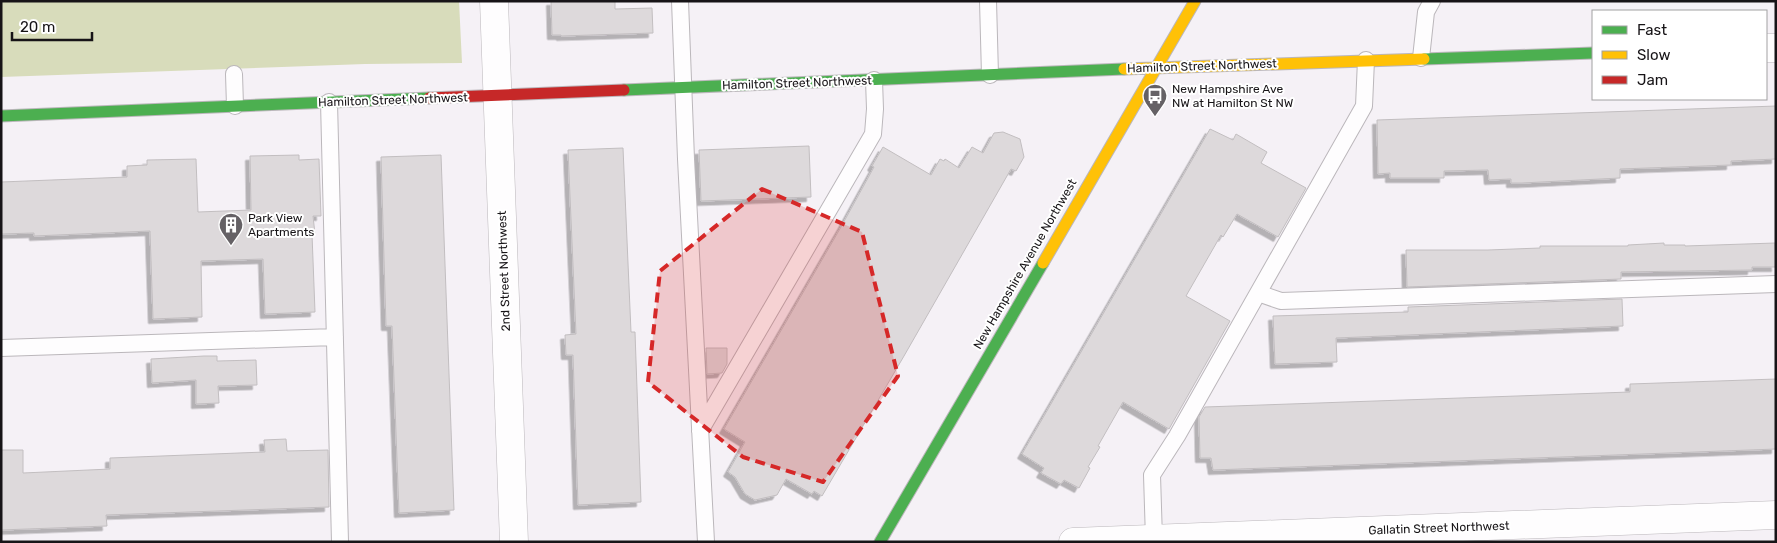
<svg xmlns="http://www.w3.org/2000/svg" width="1777" height="543" font-family="Rubik,sans-serif">
  <defs>
    <filter id="shadow"><feDropShadow dx="-4.5" dy="4.5" stdDeviation="0" flood-color="#0004"/></filter>
  </defs>
  <rect width="100%" height="100%" fill="#f5f1f6"/>
  <!-- green -->
  <path fill="#d8dcbb" d="M 1,1 L 459,1 L 462,63 L 365,64 L 1,77 Z"/>
  <!-- building -->
  <path fill="#ddd9db" stroke="#c2bec0" filter="url(#shadow)" d="M 551,1 L 615,1 L 615,9 L 652,8 L 653,33 L 561,36 L 561,35 L 552,35 Z
    M 1776,106 L 1776,159 L 1731,161 L 1731,165 L 1620,169 L 1620,178 L 1522,183 L 1511,183 L 1511,179 L 1489,180 L 1488,170 L 1444,171 L 1444,178 L 1390,178 L 1390,173 L 1378,174 L 1377,120 Z
    M 1210,129 L 1233,140 L 1236,134 L 1267,152 L 1261,163 L 1306,188 L 1278,237 L 1237,214 L 1223,237 L 1221,235 L 1186,296 L 1230,321 L 1169,429 L 1123,402 L 1098,446 L 1100,447 L 1088,467 L 1090,468 L 1079,488 L 1064,480 L 1061,484 L 1041,473 L 1044,468 L 1022,454 Z
    M 1003,132 L 1020,139 L 1024,157 L 1016,171 L 1011,169 L 904,356 L 822,496 L 814,491 L 812,494 L 786,479 L 777,495 L 755,500 L 745,494 L 735,477 L 728,472 L 745,442 L 724,429 L 841,227 L 874,167 L 872,166 L 883,147 L 931,175 L 940,159 L 944,161 L 945,159 L 959,168 L 972,147 L 983,153 L 994,133 Z
    M 809,146 L 811,197 L 701,201 L 699,150 Z
    M 623,148 L 631,332 L 635,332 L 641,502 L 578,505 L 573,355 L 566,355 L 565,335 L 576,334 L 568,150 Z
    M 299,155 L 299,160 L 319,159 L 321,216 L 313,216 L 315,234 L 312,234 L 315,312 L 265,314 L 263,259 L 201,261 L 202,317 L 153,319 L 150,231 L 34,236 L 34,233 L 1,234 L 1,182 L 127,177 L 127,166 L 147,165 L 147,160 L 196,159 L 198,212 L 251,210 L 250,156 Z
    M 441,155 L 454,510 L 399,513 L 392,326 L 386,326 L 381,157 Z
    M 1664,243 L 1664,245 L 1685,245 L 1685,246 L 1775,243 L 1776,267 L 1752,267 L 1752,270 L 1621,272 L 1621,279 L 1407,287 L 1406,250 L 1488,250 L 1540,248 L 1540,246 L 1628,246 L 1628,245 Z
    M 1622,299 L 1623,326 L 1336,338 L 1337,362 L 1275,364 L 1273,316 L 1408,312 L 1408,307 Z
    M 706,348 L 727,348 L 727,364 L 722,373 L 707,374 Z
    M 204,356 L 217,356 L 217,361 L 256,360 L 257,385 L 218,386 L 219,403 L 196,404 L 196,380 L 152,383 L 151,359 Z
    M 1776,379 L 1776,449 L 1213,470 L 1211,458 L 1200,458 L 1199,417 L 1205,407 L 1630,392 L 1630,384 Z
    M 286,439 L 287,451 L 328,450 L 329,507 L 106,515 L 107,526 L 1,530 L 1,450 L 23,450 L 23,473 L 110,469 L 110,458 L 265,452 L 264,440 Z"/>
  <g fill="none" stroke-linecap="round" stroke-linejoin="round">
    <defs>
      <path id="lane" d="M 680,1 L 686,159 L 706,542
        M 988,1 L 990,75
        M 1421,58 L 1426,12 L 1432,1
        M 234,74 L 235,106
        M 329,102 L 340,542
        M 1258,293 L 1281,301 L 1776,284
        M 1,348 L 335,337
        M 700,431 L 873,134 L 875,109 L 874,80
        M 1154,539 L 1152,475 L 1177,436 L 1364,106 L 1366,60"/>
      <path id="street" d="M 494,1 L 514,542
        M 1766,48 L 1776,48
        M 1073,542 L 1776,515"/>
      <path id="fast" d="M 1424,59 L 1593,53
        M 624,90 L 1124,69
        M 1,116 L 429,98
        M 880,542 L 1043,263"/>
      <path id="slow" d="M 1124,69 L 1424,59
        M 1043,263 L 1195,1"/>
      <path id="jam" d="M 429,98 L 624,90"/>
    </defs>
    <!-- lane casing -->
    <use href="#lane" stroke="#bbb7bb" stroke-width="18"/>
    <!-- street casing -->
    <use href="#street" stroke="#bbb7bb" stroke-width="29"/>
    <!-- fast casing -->
    <use href="#fast" stroke="#bbb7bb" stroke-width="13"/>
    <!-- slow casing -->
    <use href="#slow" stroke="#bbb7bb" stroke-width="13"/>
    <!-- jam casing -->
    <use href="#jam" stroke="#bbb7bb" stroke-width="13"/>
    <!-- lane -->
    <use href="#lane" stroke="#fefdfe" stroke-width="16"/>
    <!-- street -->
    <use href="#street" stroke="#fefdfe" stroke-width="28"/>
    <!-- fast -->
    <use href="#fast" stroke="#4caf50" stroke-width="11"/>
    <!-- slow -->
    <use href="#slow" stroke="#ffc107" stroke-width="11"/>
    <!-- jam -->
    <use href="#jam" stroke="#c62828" stroke-width="11"/>
  </g>
  <!-- marked area -->
  <path fill="#d62828" fill-opacity="0.2" stroke="#d62828" stroke-width="4" stroke-dasharray="10 6" stroke-linejoin="round" d="M 762,189 L 862,232 L 898,376 L 823,482 L 743,457 L 648,382 L 660,271 Z"/>
  <!-- icons -->
  <defs>
    <symbol id="bus-pin" viewBox="-11 -11 22 30"><path d="M0 17L-7.5 6A9.5 9.5 0 1 1 7.5 6Z" fill="#656165" stroke="#fff"/><path d="M-5-6H5V4H4V6H2V4H-2V6H-4V4H-5ZM-3.5-4V0h7V-4ZM-3.5 1.2v1.5H-2V1.2ZM2 1.2v1.5H3.5V1.2Z" fill="#fff"/></symbol>
    <symbol id="building-pin" viewBox="-11 -11 22 30"><path d="M0 17L-7.5 6A9.5 9.5 0 1 1 7.5 6Z" fill="#656165" stroke="#fff"/><path d="M-4-6H4V6H1V3H-1V6H-4ZM-2.5-4.3h1.7v1.8h-1.7ZM.8-4.3h1.7v1.8H.8ZM-2.5-1h1.7V.8h-1.7ZM.8-1h1.7V.8H.8Z" fill="#fff"/></symbol>
  </defs>
  <g fill-rule="evenodd">
    <use href="#bus-pin" x="1141" y="82" width="28" height="38"/>
    <use href="#building-pin" x="217" y="211" width="28" height="38"/>
  </g>
  <g text-anchor="middle" stroke-width="4" stroke-linejoin="round" paint-order="stroke">
    <!-- street labels -->
    <g font-size="12" fill="#171417" stroke="#fff">
      <text transform="translate(1202 66) rotate(-2)" y="4">Hamilton Street Northwest</text>
      <text transform="translate(797 83) rotate(-2)" y="4">Hamilton Street Northwest</text>
      <text transform="translate(393 100) rotate(-2)" y="4">Hamilton Street Northwest</text>
      <text transform="translate(1025 264) rotate(-60)" y="4">New Hampshire Avenue Northwest</text>
      <text transform="translate(504 271) rotate(-92)" y="4">2nd Street Northwest</text>
      <text transform="translate(1439 528) rotate(-2)" y="4">Gallatin Street Northwest</text>
    </g>
    <!-- poi labels -->
    <g font-size="12" fill="#171417" stroke="#fff" text-anchor="start">
      <text x="1172" y="93">New Hampshire Ave<tspan x="1172" dy="14">NW at Hamilton St NW</tspan></text>
      <text x="248" y="222">Park View<tspan x="248" dy="14">Apartments</tspan></text>
    </g>
  </g>
  <!-- border -->
  <rect width="1777" height="543" fill="none" stroke="#171417" stroke-width="5"/>
  <!-- legend -->
  <rect x="1592" y="10" width="175" height="90" fill="#ffffff" stroke="#a2a1a2"/>
  <rect x="1602" y="26" width="25" height="8" fill="#4caf50" stroke="#a2a1a2"/>
  <text x="1637" y="35" font-size="15" fill="#171417">Fast</text>
  <rect x="1602" y="51" width="25" height="8" fill="#ffc107" stroke="#a2a1a2"/>
  <text x="1637" y="60" font-size="15" fill="#171417">Slow</text>
  <rect x="1602" y="76" width="25" height="8" fill="#c62828" stroke="#a2a1a2"/>
  <text x="1637" y="85" font-size="15" fill="#171417">Jam</text>
  <!-- scale -->
  <path d="M12 32v8h80v-8" fill="none" stroke="#171417" stroke-width="2.5"/>
  <text x="20" y="32" font-size="15" fill="#171417" stroke="#ffffff" stroke-width="4" paint-order="stroke">20 m</text>
</svg>
